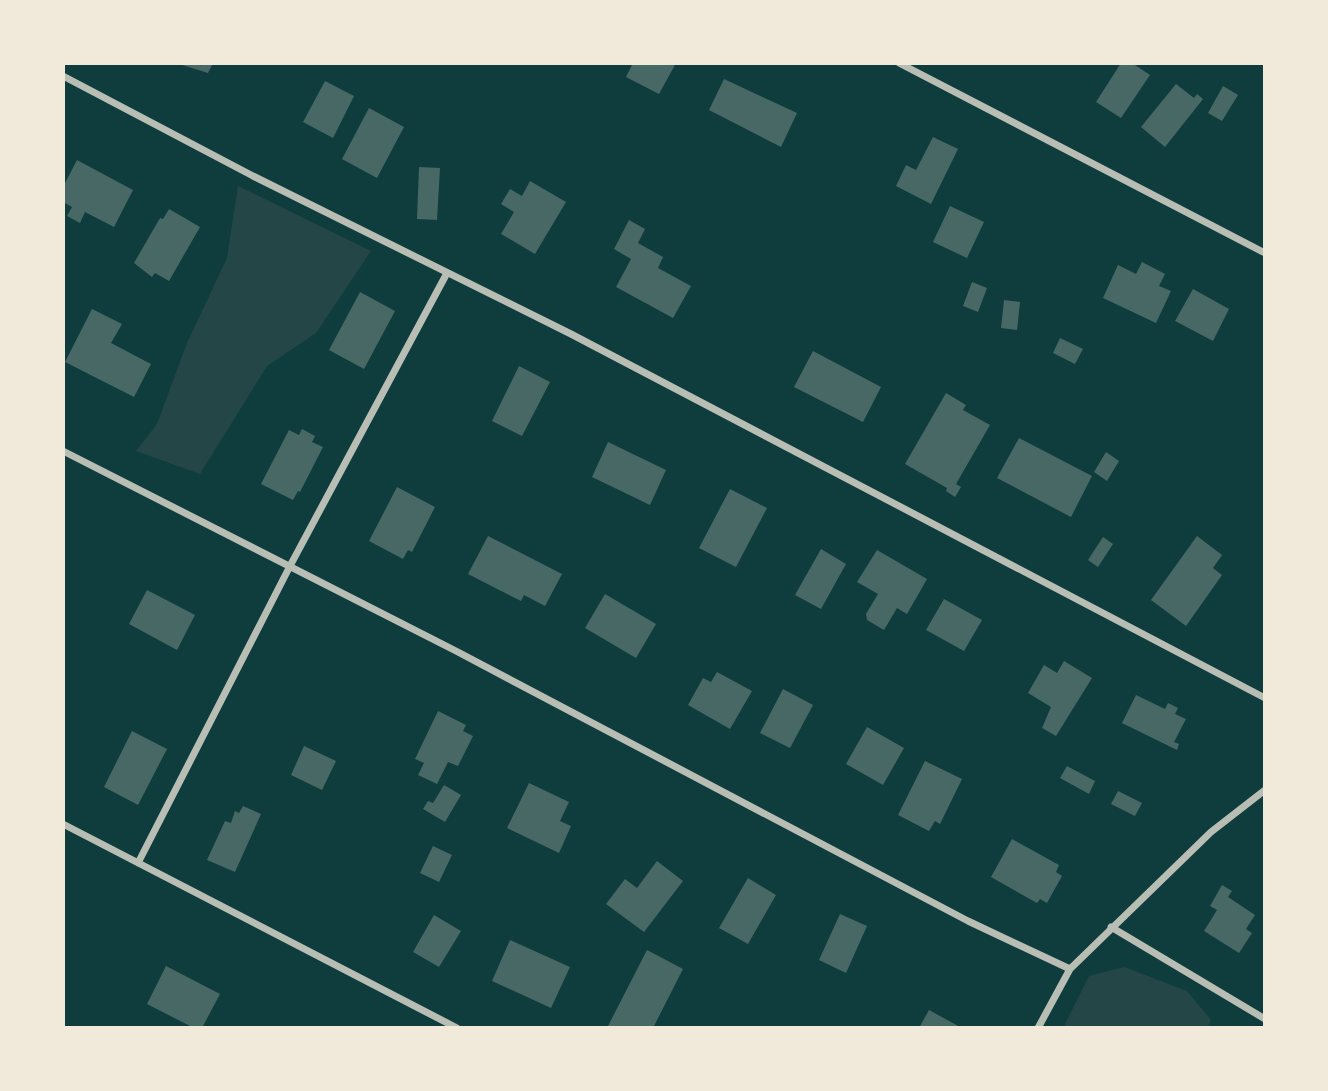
<svg xmlns="http://www.w3.org/2000/svg" width="1328" height="1091" font-family="Roboto,sans-serif">
  <rect width="100%" height="100%" fill="#0f3d3e"/>
  <!-- green -->
  <path fill="#244646" d="M 238,186 L 371,251 L 316,333 L 267,366 L 200,474 L 136,451 L 157,424 L 187,343 L 227,258 Z
    M 1124,967 L 1187,991 L 1211,1020 L 1207,1028 L 1063,1028 L 1089,976 Z"/>
  <!-- building -->
  <path fill="#486865" d="M 176,63 L 213,63 L 208,73 Z
    M 633,63 L 676,63 L 659,94 L 626,77 Z
    M 1121,63 L 1132,63 L 1150,75 L 1121,118 L 1096,102 Z
    M 724,79 L 797,113 L 781,147 L 709,110 Z
    M 325,81 L 354,96 L 333,138 L 303,122 Z
    M 1176,84 L 1194,98 L 1197,94 L 1203,99 L 1165,147 L 1141,127 Z
    M 1223,86 L 1238,95 L 1222,121 L 1208,113 Z
    M 369,108 L 404,127 L 377,178 L 342,159 Z
    M 933,137 L 958,149 L 931,204 L 896,186 L 906,165 L 916,170 Z
    M 77,160 L 133,190 L 114,227 L 85,212 L 80,223 L 67,216 L 72,207 L 63,202 L 63,187 Z
    M 419,167 L 440,168 L 437,220 L 417,219 Z
    M 530,181 L 566,202 L 535,254 L 501,234 L 514,212 L 501,204 L 510,189 L 522,196 Z
    M 950,206 L 984,222 L 967,258 L 933,242 Z
    M 169,209 L 200,227 L 169,281 L 155,273 L 152,277 L 134,263 L 160,218 L 163,219 Z
    M 629,220 L 645,229 L 638,243 L 663,257 L 658,268 L 691,286 L 673,318 L 616,287 L 631,259 L 614,249 Z
    M 1142,262 L 1165,274 L 1159,286 L 1171,291 L 1156,323 L 1103,298 L 1118,265 L 1136,274 Z
    M 972,282 L 987,288 L 978,312 L 963,306 Z
    M 1193,289 L 1229,309 L 1213,341 L 1175,321 Z
    M 360,292 L 395,311 L 364,369 L 329,350 Z
    M 1004,300 L 1020,302 L 1017,330 L 1001,328 Z
    M 92,309 L 122,324 L 111,343 L 151,364 L 134,397 L 65,362 Z
    M 1060,338 L 1083,349 L 1075,364 L 1053,353 Z
    M 813,351 L 881,387 L 863,422 L 794,387 Z
    M 519,366 L 550,382 L 522,436 L 492,421 Z
    M 946,393 L 966,405 L 963,410 L 990,425 L 956,484 L 961,487 L 955,497 L 946,491 L 947,488 L 905,464 Z
    M 302,429 L 315,436 L 312,442 L 323,447 L 300,492 L 298,491 L 293,500 L 261,484 L 289,430 L 299,435 Z
    M 1019,438 L 1092,476 L 1071,517 L 997,478 Z
    M 608,442 L 666,470 L 650,505 L 592,477 Z
    M 1106,452 L 1119,461 L 1107,481 L 1094,472 Z
    M 397,487 L 435,507 L 412,552 L 408,550 L 403,559 L 369,541 Z
    M 730,489 L 767,508 L 736,567 L 699,548 Z
    M 488,536 L 562,574 L 545,606 L 524,595 L 521,601 L 468,574 Z
    M 1197,536 L 1222,555 L 1213,568 L 1222,575 L 1186,626 L 1151,600 Z
    M 1103,537 L 1113,544 L 1098,567 L 1088,560 Z
    M 821,549 L 846,564 L 821,609 L 795,595 Z
    M 877,550 L 927,579 L 907,614 L 897,608 L 884,630 L 867,620 L 866,614 L 878,594 L 857,582 Z
    M 147,590 L 195,615 L 177,650 L 129,624 Z
    M 605,594 L 656,624 L 636,658 L 585,628 Z
    M 944,599 L 982,620 L 964,651 L 926,630 Z
    M 1064,661 L 1092,678 L 1056,736 L 1042,728 L 1051,707 L 1028,693 L 1044,665 L 1057,673 Z
    M 717,672 L 752,691 L 730,729 L 688,705 L 703,678 L 711,682 Z
    M 783,689 L 813,705 L 790,748 L 760,733 Z
    M 1136,695 L 1165,709 L 1168,703 L 1178,708 L 1175,714 L 1186,719 L 1174,742 L 1179,744 L 1177,750 L 1122,723 Z
    M 438,711 L 466,725 L 463,731 L 473,736 L 458,766 L 448,762 L 437,784 L 418,775 L 424,763 L 415,759 Z
    M 867,727 L 904,748 L 883,785 L 846,764 Z
    M 132,731 L 167,749 L 138,805 L 104,787 Z
    M 304,746 L 336,761 L 322,790 L 291,775 Z
    M 925,761 L 962,779 L 940,824 L 935,821 L 929,831 L 898,815 Z
    M 1067,766 L 1095,781 L 1089,794 L 1060,778 Z
    M 529,783 L 569,802 L 560,821 L 571,826 L 559,853 L 507,828 Z
    M 444,785 L 461,795 L 445,822 L 423,809 L 428,801 L 433,803 Z
    M 1118,791 L 1142,803 L 1135,816 L 1111,804 Z
    M 243,806 L 261,814 L 235,872 L 207,860 L 225,821 L 231,823 L 235,811 L 239,813 Z
    M 1012,839 L 1059,865 L 1056,872 L 1062,876 L 1047,903 L 1040,899 L 1037,903 L 991,877 Z
    M 433,846 L 452,855 L 439,882 L 420,873 Z
    M 657,861 L 683,881 L 644,932 L 606,904 L 625,879 L 637,888 Z
    M 748,878 L 776,895 L 748,944 L 719,928 Z
    M 1222,885 L 1232,891 L 1228,897 L 1255,915 L 1246,929 L 1252,933 L 1239,953 L 1204,931 L 1217,910 L 1210,906 Z
    M 840,914 L 867,926 L 846,973 L 819,960 Z
    M 434,915 L 461,931 L 439,967 L 413,952 Z
    M 510,940 L 570,967 L 551,1008 L 492,981 Z
    M 647,950 L 683,969 L 653,1028 L 607,1028 Z
    M 166,966 L 220,994 L 202,1028 L 194,1028 L 147,1004 Z
    M 929,1010 L 962,1028 L 919,1028 Z"/>
  <g fill="none" stroke-linecap="round" stroke-linejoin="round">
    <!-- minor -->
    <path stroke="#b8beb3" stroke-width="7" d="M 899,63 L 1265,253
      M 63,76 L 253,176 L 571,334 L 1265,698
      M 63,451 L 456,651 L 968,921 L 1070,969
      M 63,824 L 457,1028
      M 138,863 L 290,566 L 447,273
      M 1111,927 L 1265,1019
      M 1038,1028 L 1070,969 L 1211,832 L 1265,790"/>
  </g>
  <!-- border -->
  <rect width="1328" height="1091" fill="none" stroke="#f1e9da" stroke-width="130"/>
</svg>
